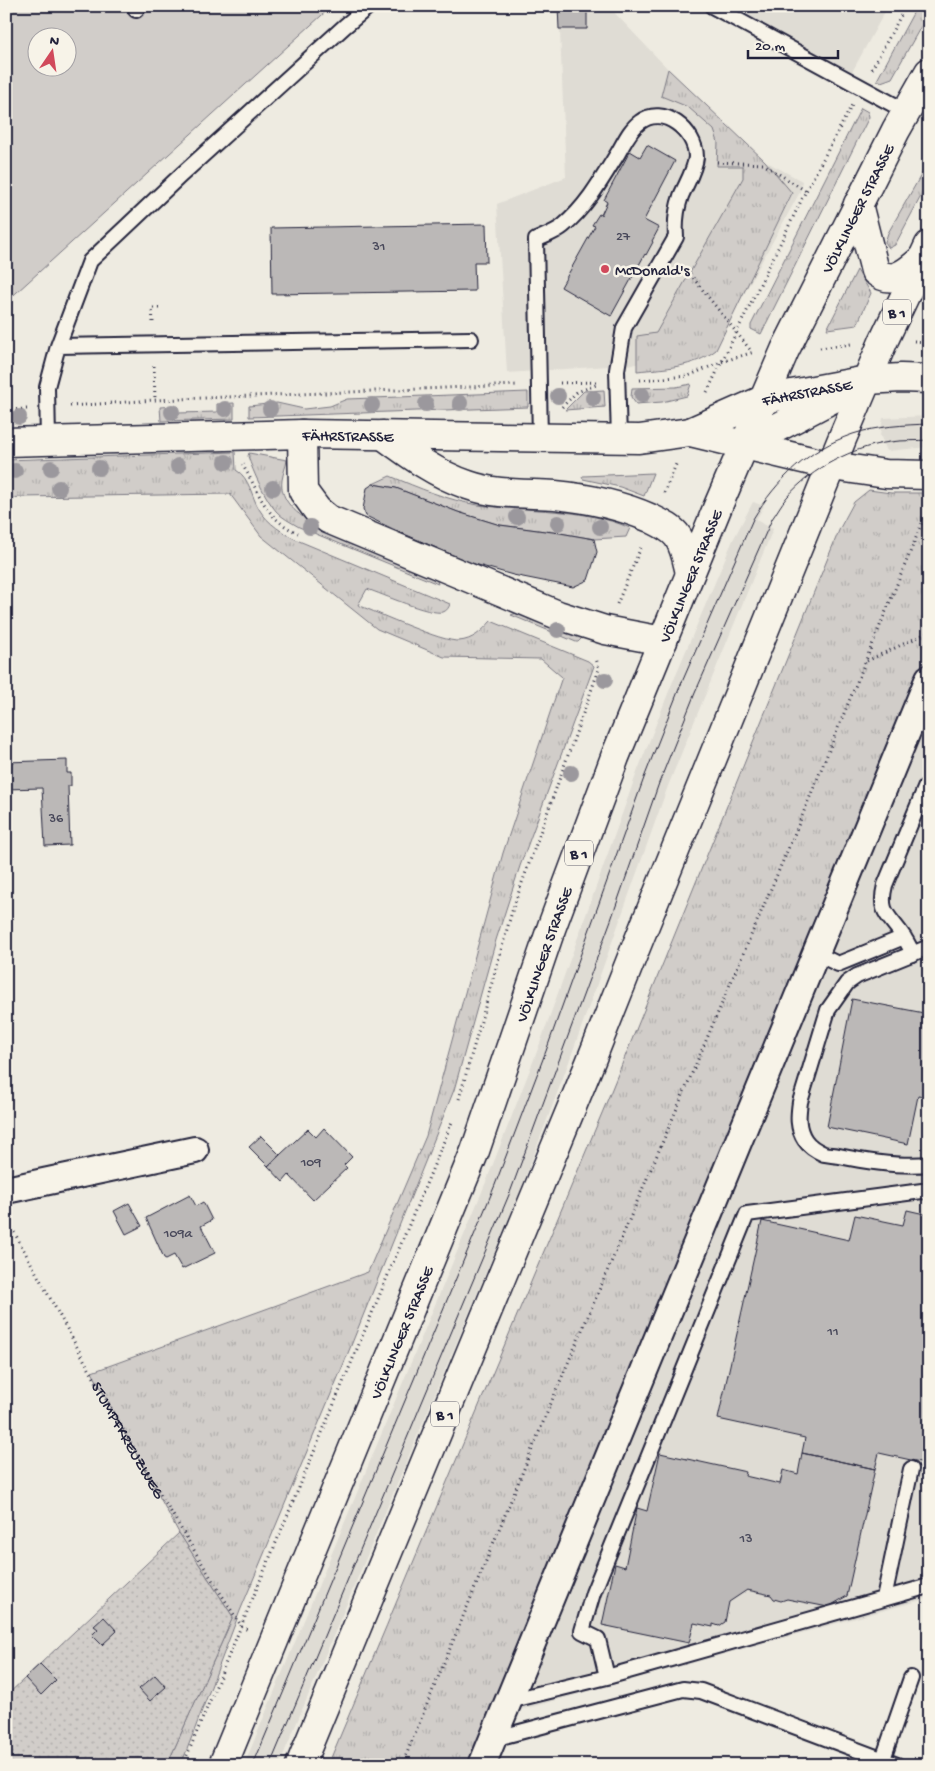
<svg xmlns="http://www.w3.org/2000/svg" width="935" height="1771" font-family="'Gochi Hand',sans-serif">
  <defs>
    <pattern id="grass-tufts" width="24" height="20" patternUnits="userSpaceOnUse" patternTransform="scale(1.25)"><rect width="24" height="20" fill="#d1cdc9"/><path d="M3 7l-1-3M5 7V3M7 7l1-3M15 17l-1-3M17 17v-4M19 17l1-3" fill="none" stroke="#b3b0ae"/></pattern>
    <pattern id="park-dots" width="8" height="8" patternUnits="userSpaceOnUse" patternTransform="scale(1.25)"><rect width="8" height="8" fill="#d1cdc9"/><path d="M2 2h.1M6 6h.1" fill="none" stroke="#b3b0ae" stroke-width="1.8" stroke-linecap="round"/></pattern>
  </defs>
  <rect width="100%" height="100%" fill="#eeebe1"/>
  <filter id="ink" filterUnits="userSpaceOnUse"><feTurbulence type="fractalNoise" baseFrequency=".02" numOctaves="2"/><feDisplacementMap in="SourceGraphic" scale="10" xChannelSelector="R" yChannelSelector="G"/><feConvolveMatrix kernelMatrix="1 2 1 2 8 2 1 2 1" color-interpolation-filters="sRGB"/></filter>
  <g filter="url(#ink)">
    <!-- built -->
    <path fill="#dfdcd4" d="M 559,6 L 608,6 L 668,69 L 765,161 L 802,181 L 800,192 L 714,348 L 696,360 L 507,373 L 497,204 L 566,177 Z
      M 732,6 L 888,6 L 852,72 Z
      M 929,416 L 929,447 L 887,451 L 880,435 L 883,418 Z
      M 753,502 L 764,506 L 756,520 L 773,529 L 668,786 L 570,1059 L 519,1194 L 279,1765 L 244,1765 L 486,1182 L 538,1049 L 636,775 L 671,686 L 733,540 Z
      M 929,699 L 929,1598 L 517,1711 Z"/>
    <!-- grass -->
    <path fill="url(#grass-tufts)" stroke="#7a7882" d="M 917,6 L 929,6 L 929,12 L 892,78 L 881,82 L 877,80 Z
      M 668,69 L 765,161 L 792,193 L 716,350 C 693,368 665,368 637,371 L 637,336 L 656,333 L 743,178 L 743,166 L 717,166 L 718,142 L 714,130 L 688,107 L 661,96 Z
      M 861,108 L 868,112 L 869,117 L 761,334 L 751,329 L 751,325 Z
      M 929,161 L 929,181 L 895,245 L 889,248 L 885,242 L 888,233 Z
      M 857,270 L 871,293 L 857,325 L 827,329 Z
      M 691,384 L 687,396 L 662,402 L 636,404 L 631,397 L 632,388 L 676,387 Z
      M 604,390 L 605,407 L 565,410 L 584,391 Z
      M 528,392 L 528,407 L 249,417 L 249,406 L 277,403 L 304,409 L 330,406 L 347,399 Z
      M 234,403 L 234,419 L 161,421 L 160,407 L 178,406 L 178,413 L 217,412 L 217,404 Z
      M 235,452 L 236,470 C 250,478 251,496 259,509 C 268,524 283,533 299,541 L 450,604 C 449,607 447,611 443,612 C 429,615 382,594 367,589 L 358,605 C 378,613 442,642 459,641 C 473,640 482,631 491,621 L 588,661 L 594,666 L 520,866 L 496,940 L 454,1090 L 344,1363 L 240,1611 L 181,1765 L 167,1765 L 233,1617 L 179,1533 L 92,1372 L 368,1272 L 426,1136 L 503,853 L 562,677 L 541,659 L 444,657 L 377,629 L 261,536 L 230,494 L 19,497 L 6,500 L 6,460 Z
      M 249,453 L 287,460 C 286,467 283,473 282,480 C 279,501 299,516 315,524 L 435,574 L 438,584 L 299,527 C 291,522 282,518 276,511 C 265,498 253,472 248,456 Z
      M 653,473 L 644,496 L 620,487 L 583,479 L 582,477 L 583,476 Z
      M 390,476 C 419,488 447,500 478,505 C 529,512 582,507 630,528 L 626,537 L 594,539 L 560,533 L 500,525 L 458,512 L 396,488 L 373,484 Z
      M 869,490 L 891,493 L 929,493 L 929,656 L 467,1765 L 328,1765 L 605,1106 L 840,528 L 854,502 Z
      M 522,611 L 584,636 L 578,642 L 576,642 L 511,615 Z"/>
    <!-- park -->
    <path fill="url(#park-dots)" stroke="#7a7882" d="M 179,1533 L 233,1617 L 167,1765 L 6,1765 L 6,1696 Z"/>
    <!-- pitch -->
    <path fill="#d1cdc9" stroke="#7a7882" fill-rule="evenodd" d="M 6,6 L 332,6 L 6,302 ZM 38,38 L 68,38 L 68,68 L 38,68 Z"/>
    <!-- building -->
    <path fill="#bbb8b7" stroke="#22223b" d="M 558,6 L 587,6 L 587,29 L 559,29 Z
      M 647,145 L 675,161 L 644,220 L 659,228 L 652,241 L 653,242 L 646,255 L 645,254 L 611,316 L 561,287 L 595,226 L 592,225 L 599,214 L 601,215 L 607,202 L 604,200 L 630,151 L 640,157 Z
      M 486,224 L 487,262 L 474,262 L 475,291 L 272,294 L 271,228 Z
      M 373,484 L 396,488 L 458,512 L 500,525 L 560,533 L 594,539 L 597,552 L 588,580 L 573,587 L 513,575 L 471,563 L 395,530 L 366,516 L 363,509 L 367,488 Z
      M 67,760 L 67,773 L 71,773 L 71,786 L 68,786 L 70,845 L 45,846 L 42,788 L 6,789 L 6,762 Z
      M 852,999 L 929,1014 L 929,1098 L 918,1096 L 908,1144 L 827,1127 Z
      M 324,1128 L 352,1157 L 344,1165 L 347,1168 L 313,1200 L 289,1175 L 283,1182 L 268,1166 L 308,1129 L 316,1137 Z
      M 261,1136 L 280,1155 L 268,1166 L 249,1147 Z
      M 190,1195 L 196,1206 L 203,1202 L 212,1220 L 201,1226 L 215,1253 L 182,1269 L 174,1255 L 166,1259 L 164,1258 L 146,1218 Z
      M 129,1203 L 142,1226 L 126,1234 L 114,1211 Z
      M 907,1210 L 929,1215 L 929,1464 L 879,1453 L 875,1469 L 802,1453 L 805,1438 L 718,1419 L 762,1221 L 849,1240 L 855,1215 L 903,1225 Z
      M 660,1453 L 746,1472 L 745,1476 L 780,1484 L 783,1470 L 798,1474 L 802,1453 L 875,1469 L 847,1596 L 828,1607 L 787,1599 L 781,1601 L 774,1599 L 771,1595 L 747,1590 L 729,1602 L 725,1622 L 719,1626 L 713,1624 L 713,1627 L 694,1623 L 689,1643 L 602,1625 L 615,1564 L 625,1567 L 637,1508 L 647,1511 Z
      M 104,1617 L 117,1631 L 102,1645 L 92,1635 L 98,1629 L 94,1626 Z
      M 40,1664 L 56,1680 L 41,1695 L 25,1678 Z
      M 155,1675 L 166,1687 L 150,1701 L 139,1689 Z"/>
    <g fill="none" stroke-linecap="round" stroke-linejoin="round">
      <defs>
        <path id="service" d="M 712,6 L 907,112
          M 136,10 L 139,6
          M 58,346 L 471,339
          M 540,437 L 536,240 C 544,236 556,232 563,226 C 587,206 602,179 618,153 C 624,143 630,129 640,122 C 663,104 696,131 696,157 C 695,170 686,184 681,196 C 676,210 675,223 676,237 L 624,328 L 617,370 L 619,439
          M 48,441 L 47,387 L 58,346 L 90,261 L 180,176 L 345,26 L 369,6
          M 929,947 L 857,976 L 847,983 L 828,1010 L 800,1102 C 798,1116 797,1128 805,1140 C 809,1146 817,1151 824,1154 C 829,1155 834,1155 839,1156 C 868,1162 899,1167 929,1164
          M 815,953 L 838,964 L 904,937
          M 913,954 C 910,948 907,941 903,936 C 889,915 878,913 885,885 L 926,786 L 929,784
          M 929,1192 L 922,1191 L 747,1214 L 593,1593 L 582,1631 L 598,1639 L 607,1677 L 929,1586
          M 884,1598 L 911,1469
          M 509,1701 L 607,1677
          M 493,1739 L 683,1689 L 701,1691 L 897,1765
          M 883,1759 L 911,1678"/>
        <path id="minor" d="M 6,1190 L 195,1150
          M 482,1765 L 929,678"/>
        <g id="tertiary">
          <path d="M 690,432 L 832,466 L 886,474 L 929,475"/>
          <path d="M 302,434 L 303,491 L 317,510 L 328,519 L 558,615 L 605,630 L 663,641"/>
          <path d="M 383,435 C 410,455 436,474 468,485 C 496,495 526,493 555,495 C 587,498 620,505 650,518 C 660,523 672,528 678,537 C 685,548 687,561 690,573"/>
          <path id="s2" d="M 6,442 L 302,434 L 639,439 L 690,432 L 765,399 L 867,380 L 901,378 L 929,379"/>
          <path d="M 744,445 L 843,393"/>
        </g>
        <g id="primary">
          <path d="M 858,204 L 875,271 C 892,286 907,272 921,260"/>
          <path id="s3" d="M 223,1765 L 475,1151 L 552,926 L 615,757 L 718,506 L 785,350 L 896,130 L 929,72"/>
          <path d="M 300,1765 L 590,1063 L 636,947 L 842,439 L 883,342 L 929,245"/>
        </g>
      </defs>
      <!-- service casing -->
      <use href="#service" stroke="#22223b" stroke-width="18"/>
      <!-- minor casing -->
      <use href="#minor" stroke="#22223b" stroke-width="30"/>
      <!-- tertiary casing -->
      <use href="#tertiary" stroke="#22223b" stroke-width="31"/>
      <!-- primary casing -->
      <use href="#primary" stroke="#22223b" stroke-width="31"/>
      <!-- path -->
      <g stroke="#22223b" stroke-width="3" stroke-dasharray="1 4" stroke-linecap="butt">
        <path d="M 872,69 L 906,6"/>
        <path d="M 717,162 L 763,164 L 806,191"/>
        <path d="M 680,273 L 690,274 L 752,352"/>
        <path d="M 153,322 L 152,308 L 161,308"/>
        <path d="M 914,341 L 929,342"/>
        <path d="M 820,348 L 851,344"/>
        <path d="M 154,366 L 155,400"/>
        <path d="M 640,380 L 688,376 L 721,362 L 754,352"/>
        <path d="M 560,383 L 596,382"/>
        <path d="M 707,392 L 806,191 L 852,105"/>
        <path d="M 70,406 L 155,400 L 518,385"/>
        <path d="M 562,407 L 577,392 L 596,385"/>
        <path d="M 6,410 L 27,409"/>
        <path d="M 243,464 C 244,469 248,473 250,478 C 263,502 270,521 298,533"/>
        <path d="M 664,493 L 677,462"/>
        <path d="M 617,604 L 642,545"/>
        <path d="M 867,661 L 929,632"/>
        <path d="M 459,1099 L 513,908 L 599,669 L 596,658"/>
        <path id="s1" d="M 7,1219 C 82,1357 157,1495 242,1627 L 248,1630"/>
        <path d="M 183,1765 L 452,1122"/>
        <path d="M 402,1765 L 556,1391 L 800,821 L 927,511 L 928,504"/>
      </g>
      <!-- service -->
      <use href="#service" stroke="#f7f3e8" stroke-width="14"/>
      <!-- minor -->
      <use href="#minor" stroke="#f7f3e8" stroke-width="26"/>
      <!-- tertiary -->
      <use href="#tertiary" stroke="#f7f3e8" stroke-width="28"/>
      <!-- primary -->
      <use href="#primary" stroke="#f7f3e8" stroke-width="28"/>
      <!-- tram -->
      <path stroke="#22223b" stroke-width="1" d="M 253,1765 L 495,1185 L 546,1051 L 644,778 L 679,689 L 753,519 C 777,479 809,449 853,434 C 877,426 904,425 929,424
        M 270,1765 L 511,1190 L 611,920 L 659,783 L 695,693 L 772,519 C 777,512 781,504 787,497 C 812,468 853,447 890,442 C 903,440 916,441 929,440"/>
    </g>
    <!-- trees -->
    <g fill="#9b989d">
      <circle cx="642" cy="395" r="8"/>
      <circle cx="558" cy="396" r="8"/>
      <circle cx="593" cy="398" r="8"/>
      <circle cx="460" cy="403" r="8"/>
      <circle cx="426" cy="404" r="8"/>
      <circle cx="372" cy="405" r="8"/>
      <circle cx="225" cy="409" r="8"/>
      <circle cx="270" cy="409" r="8"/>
      <circle cx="172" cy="412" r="8"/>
      <circle cx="19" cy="417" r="8"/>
      <circle cx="226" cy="462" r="8"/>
      <circle cx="178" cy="466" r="8"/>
      <circle cx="51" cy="468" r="8"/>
      <circle cx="99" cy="468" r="8"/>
      <circle cx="15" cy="471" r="8"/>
      <circle cx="59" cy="488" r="8"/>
      <circle cx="273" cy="488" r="8"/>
      <circle cx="517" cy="517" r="8"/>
      <circle cx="558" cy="523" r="8"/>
      <circle cx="310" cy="527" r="8"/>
      <circle cx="600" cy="527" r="8"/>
      <circle cx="558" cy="630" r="8"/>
      <circle cx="605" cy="680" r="8"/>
      <circle cx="571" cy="773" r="8"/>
    </g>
  </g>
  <!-- markers -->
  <circle fill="#d1495b" stroke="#f7f3e8" stroke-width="2" cx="605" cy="269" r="5"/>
  <g text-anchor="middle" stroke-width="5" stroke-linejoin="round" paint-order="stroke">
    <!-- number labels -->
    <g font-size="14" fill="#48485a">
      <text x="623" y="240">27</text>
      <text x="379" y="250">31</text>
      <text x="56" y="822">36</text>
      <text x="311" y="1166">109</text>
      <text x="178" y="1237">109a</text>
      <text x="833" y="1335">11</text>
      <text x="746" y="1542">13</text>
    </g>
    <!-- shield labels -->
    <g fill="#f7f3e8" stroke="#62616f" stroke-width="1">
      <rect x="883" y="299.5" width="28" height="25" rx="4"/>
      <rect x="565" y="840.5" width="28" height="25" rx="4"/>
      <rect x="431" y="1401.5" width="28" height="25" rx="4"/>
    </g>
    <g font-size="15" font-weight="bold" fill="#22223b">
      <text x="897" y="317">B 1</text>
      <text x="579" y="858">B 1</text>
      <text x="445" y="1419">B 1</text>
    </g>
    <!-- street labels -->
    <g font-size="16" fill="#22223b" stroke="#f7f3e8">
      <text dy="6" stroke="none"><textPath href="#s3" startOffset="1682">VÖLKLINGER STRASSE</textPath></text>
      <text dy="6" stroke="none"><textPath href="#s2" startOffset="809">FÄHRSTRASSE</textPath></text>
      <text dy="6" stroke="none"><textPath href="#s2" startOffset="342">FÄHRSTRASSE</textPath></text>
      <text dy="6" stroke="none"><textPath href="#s3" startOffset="1278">VÖLKLINGER STRASSE</textPath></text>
      <text dy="6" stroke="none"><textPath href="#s3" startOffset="872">VÖLKLINGER STRASSE</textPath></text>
      <text dy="6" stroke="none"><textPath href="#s3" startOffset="468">VÖLKLINGER STRASSE</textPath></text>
      <text dy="6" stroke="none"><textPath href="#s1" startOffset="252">STUMPFKREUZWEG</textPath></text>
    </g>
    <!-- poi labels -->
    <g font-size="16" fill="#22223b" stroke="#f7f3e8" text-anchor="start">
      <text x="615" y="275">McDonald's</text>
    </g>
  </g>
  <!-- margin -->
  <rect width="935" height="1771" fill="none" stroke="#f7f3e8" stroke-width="25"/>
  <rect x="12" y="12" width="910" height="1746" fill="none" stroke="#22223b" stroke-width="2" filter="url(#ink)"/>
  <!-- north arrow -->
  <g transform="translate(52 52) rotate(13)"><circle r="24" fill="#f7f3e8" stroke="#a29fa3"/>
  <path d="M0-4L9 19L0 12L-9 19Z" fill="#d1495b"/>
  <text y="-8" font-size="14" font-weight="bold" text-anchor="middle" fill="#22223b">N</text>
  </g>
  <!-- scale -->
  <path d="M748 50v8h90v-8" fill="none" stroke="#22223b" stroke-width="2.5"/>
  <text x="755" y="50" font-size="15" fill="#22223b" stroke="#f7f3e8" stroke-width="4" paint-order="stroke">20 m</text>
</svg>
